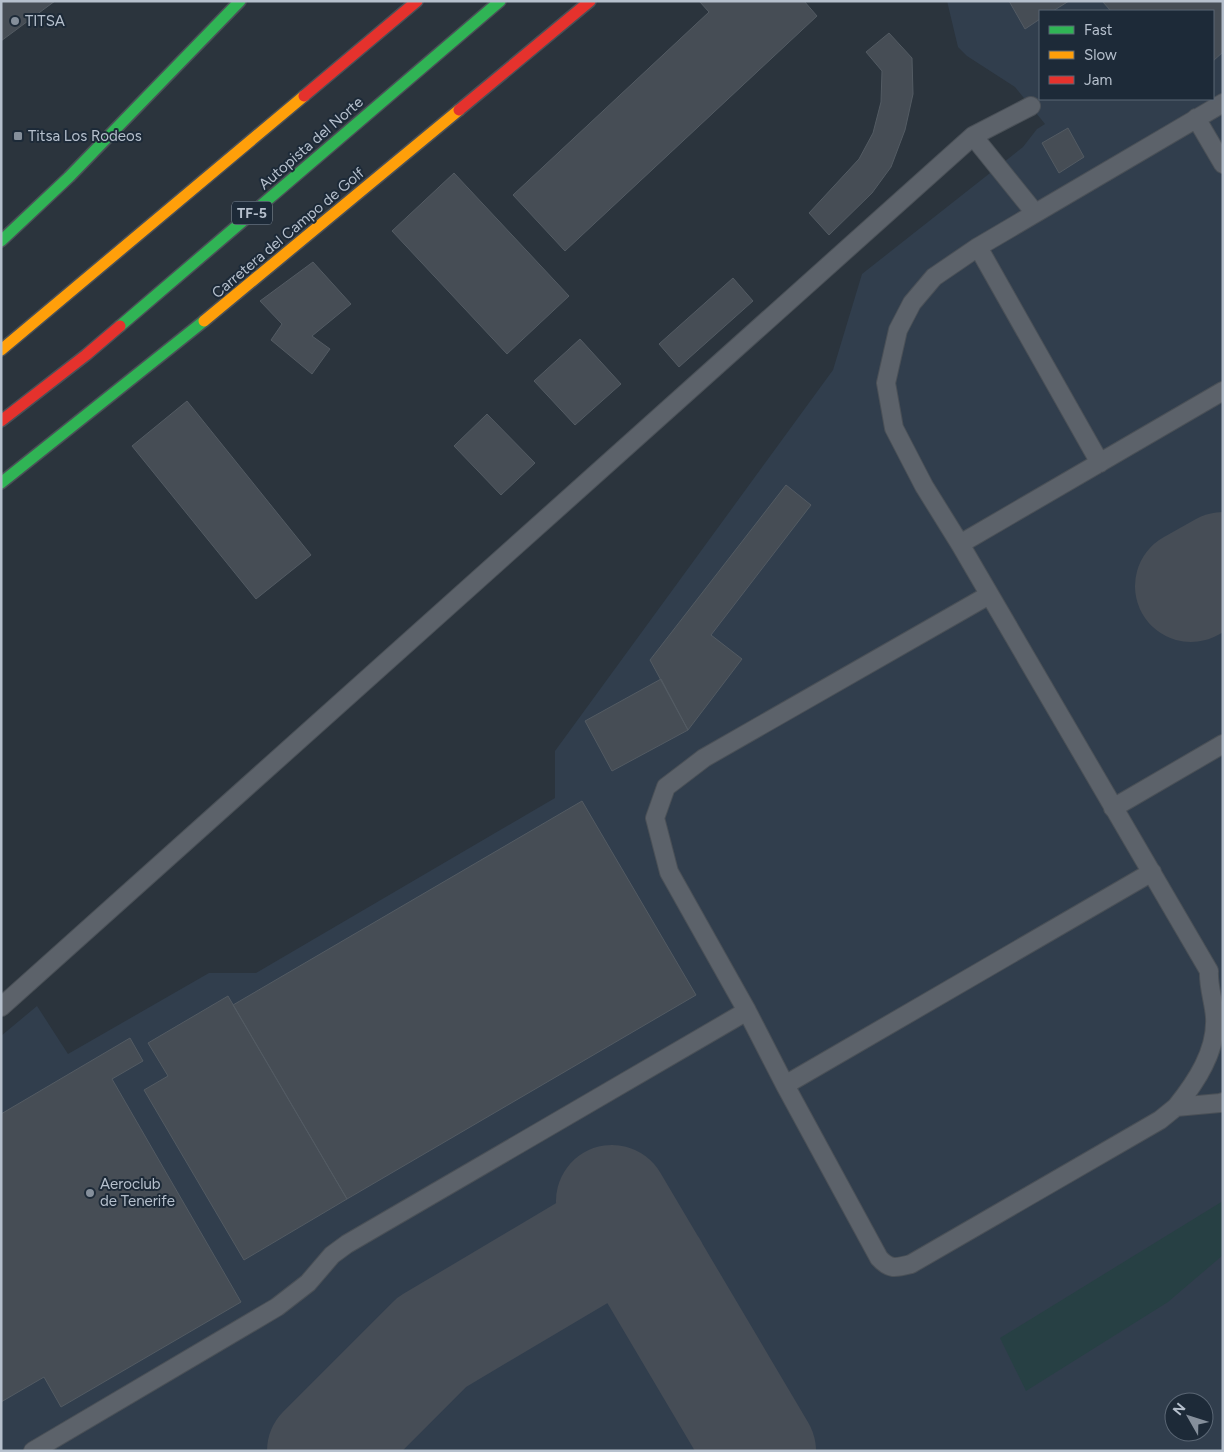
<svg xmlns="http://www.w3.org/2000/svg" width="1224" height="1452" font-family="Figtree,sans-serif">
  <rect width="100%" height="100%" fill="#2b343d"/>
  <!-- airport -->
  <path fill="#313e4d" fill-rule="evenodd" d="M 947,1 L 1223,1 L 1223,1451 L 1,1451 L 1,1036 L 37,1006 L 68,1054 L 209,973 L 256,973 L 555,798 L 555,751 L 833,370 L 862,274 L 1023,147 L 1037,129 L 1045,124 L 1015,87 L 967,56 L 958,47 ZM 1040,11 L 1213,11 L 1213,99 L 1040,99 ZM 1174,1402 L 1204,1402 L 1204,1432 L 1174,1432 Z"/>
  <!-- green -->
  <path fill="#274044" d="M 1223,1201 L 1223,1255 L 1168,1302 L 1026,1391 L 1000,1338 Z"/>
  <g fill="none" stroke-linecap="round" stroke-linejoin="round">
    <!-- taxiway -->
    <path stroke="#464d56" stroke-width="112" d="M 1191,586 L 1223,568
      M 612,1201 L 760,1451
      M 323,1451 L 432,1342 L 587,1250 L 604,1242 L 637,1252 L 652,1268"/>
  </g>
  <!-- building -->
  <path fill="#464d55" stroke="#535b63" d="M 1,1 L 55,1 L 1,41 Z
    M 699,1 L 804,1 L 817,16 L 565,251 L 513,195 L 709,12 Z
    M 1009,1 L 1069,1 L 1053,11 L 1040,11 L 1040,19 L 1025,29 Z
    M 1102,1 L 1223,1 L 1223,52 L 1213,61 L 1213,11 L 1111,11 Z
    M 889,33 L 912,58 L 913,94 L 905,130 L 891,167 L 872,193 L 829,235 L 809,213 L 859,159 L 873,133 L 881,102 L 882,71 L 866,52 Z
    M 1068,128 L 1084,157 L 1059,173 L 1042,143 Z
    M 454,173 L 569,296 L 507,354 L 392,231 Z
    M 313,262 L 351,304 L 312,336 L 330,349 L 312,374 L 271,340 L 282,324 L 260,301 Z
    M 733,278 L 753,301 L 679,367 L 659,344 Z
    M 580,339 L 621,384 L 575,425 L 534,381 Z
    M 187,401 L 311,555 L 256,599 L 132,446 Z
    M 487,414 L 535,463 L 501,495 L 454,446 Z
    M 786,485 L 811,505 L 711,635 L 742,659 L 688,730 L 650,660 Z
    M 661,679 L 688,730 L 612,771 L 585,721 Z
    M 582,801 L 696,995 L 347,1199 L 233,1005 Z
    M 228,996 L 347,1199 L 244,1260 L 144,1090 L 168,1076 L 148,1043 Z
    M 130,1038 L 143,1061 L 112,1079 L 241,1302 L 61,1407 L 44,1377 L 1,1402 L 1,1114 Z"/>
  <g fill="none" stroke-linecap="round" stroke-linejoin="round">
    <defs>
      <path id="lane" d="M 1196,118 L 1223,164
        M 973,136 L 1035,213
        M 978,247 L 1100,463
        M 960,544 L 1223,391
        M 989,595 L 704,758 L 666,787 L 655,818 L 669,872 L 747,1011 L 785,1085 L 879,1258 C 890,1270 896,1268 911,1264 L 1160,1120 L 1176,1107 L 1220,1103 L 1223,1102
        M 1113,808 L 1223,744
        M 1,1007 L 973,136 L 1031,106
        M 785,1085 L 1152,872
        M 1176,1107 C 1196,1082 1217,1051 1215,1017 C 1214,1002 1208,986 1209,971 L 960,544 L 924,486 L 894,428 L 886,383 L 898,330 L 912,303 L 934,277 L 978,247 L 1223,103
        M 33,1451 L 277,1307 L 308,1283 L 332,1255 L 347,1244 L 747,1011"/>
      <path id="fast" d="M 1,241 L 69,177 L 240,1
        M 120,326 L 500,1
        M 1,483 L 204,321"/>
      <path id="slow" d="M 204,321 L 459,110
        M 1,350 L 304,96"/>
      <path id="jam" d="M 304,96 L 417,1
        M 459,110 L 590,1
        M 1,421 L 86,355 L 120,326"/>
    </defs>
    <!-- lane casing -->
    <use href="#lane" stroke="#4a5057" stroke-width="20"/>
    <!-- fast casing -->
    <use href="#fast" stroke="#4a5057" stroke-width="14"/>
    <!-- slow casing -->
    <use href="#slow" stroke="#4a5057" stroke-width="14"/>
    <!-- jam casing -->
    <use href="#jam" stroke="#4a5057" stroke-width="14"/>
    <!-- lane -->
    <use href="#lane" stroke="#5c626a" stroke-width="18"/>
    <!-- fast -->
    <use href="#fast" stroke="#30b455" stroke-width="11"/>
    <!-- slow -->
    <use href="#slow" stroke="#ff9f0a" stroke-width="11"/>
    <!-- jam -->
    <use href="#jam" stroke="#e5322d" stroke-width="11"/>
  </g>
  <!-- markers -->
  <g fill="#858f9b" stroke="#1d2a38" stroke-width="2">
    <circle cx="15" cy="21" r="5"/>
    <rect x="13" y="131" width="10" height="10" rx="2.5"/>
    <circle cx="90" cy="1193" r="5"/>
  </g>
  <g text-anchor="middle" stroke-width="4" stroke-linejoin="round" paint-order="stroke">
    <!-- shield labels -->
    <rect fill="#1d2a38" stroke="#8893a0" stroke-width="1" x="232" y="201.5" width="40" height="23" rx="4"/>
    <g font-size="14" font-weight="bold" fill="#b6c0cd">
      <text x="252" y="218">TF-5</text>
    </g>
    <!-- poi labels -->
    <g font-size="15" fill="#b6c0cd" stroke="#1d2a38" text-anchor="start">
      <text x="25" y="26">TITSA</text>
      <text x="28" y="141">Titsa Los Rodeos</text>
      <text x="100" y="1189">Aeroclub<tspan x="100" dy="17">de Tenerife</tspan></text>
    </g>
    <!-- street labels -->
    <g font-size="15" fill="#b6c0cd" stroke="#1d2a38">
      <text transform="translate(311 143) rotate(-41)" y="5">Autopista del Norte</text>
      <text transform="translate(288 233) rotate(-40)" y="5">Carretera del Campo de Golf</text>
    </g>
  </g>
  <!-- border -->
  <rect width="1224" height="1452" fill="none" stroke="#b6c0cd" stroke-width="5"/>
  <!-- legend -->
  <rect x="1039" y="10" width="175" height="90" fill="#1d2a38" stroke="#5a6674"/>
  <rect x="1049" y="26" width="25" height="8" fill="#30b455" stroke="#5a6674"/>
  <text x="1084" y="35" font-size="15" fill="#b6c0cd">Fast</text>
  <rect x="1049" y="51" width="25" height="8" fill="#ff9f0a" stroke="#5a6674"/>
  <text x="1084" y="60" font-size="15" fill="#b6c0cd">Slow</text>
  <rect x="1049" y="76" width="25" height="8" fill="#e5322d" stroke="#5a6674"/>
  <text x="1084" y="85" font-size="15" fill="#b6c0cd">Jam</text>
  <!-- north arrow -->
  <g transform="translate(1189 1417) rotate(309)"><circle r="24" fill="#1d2a38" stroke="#5a6674"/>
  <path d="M0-4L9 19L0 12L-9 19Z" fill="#858f9b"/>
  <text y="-8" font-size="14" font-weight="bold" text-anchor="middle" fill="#b6c0cd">N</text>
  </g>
</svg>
